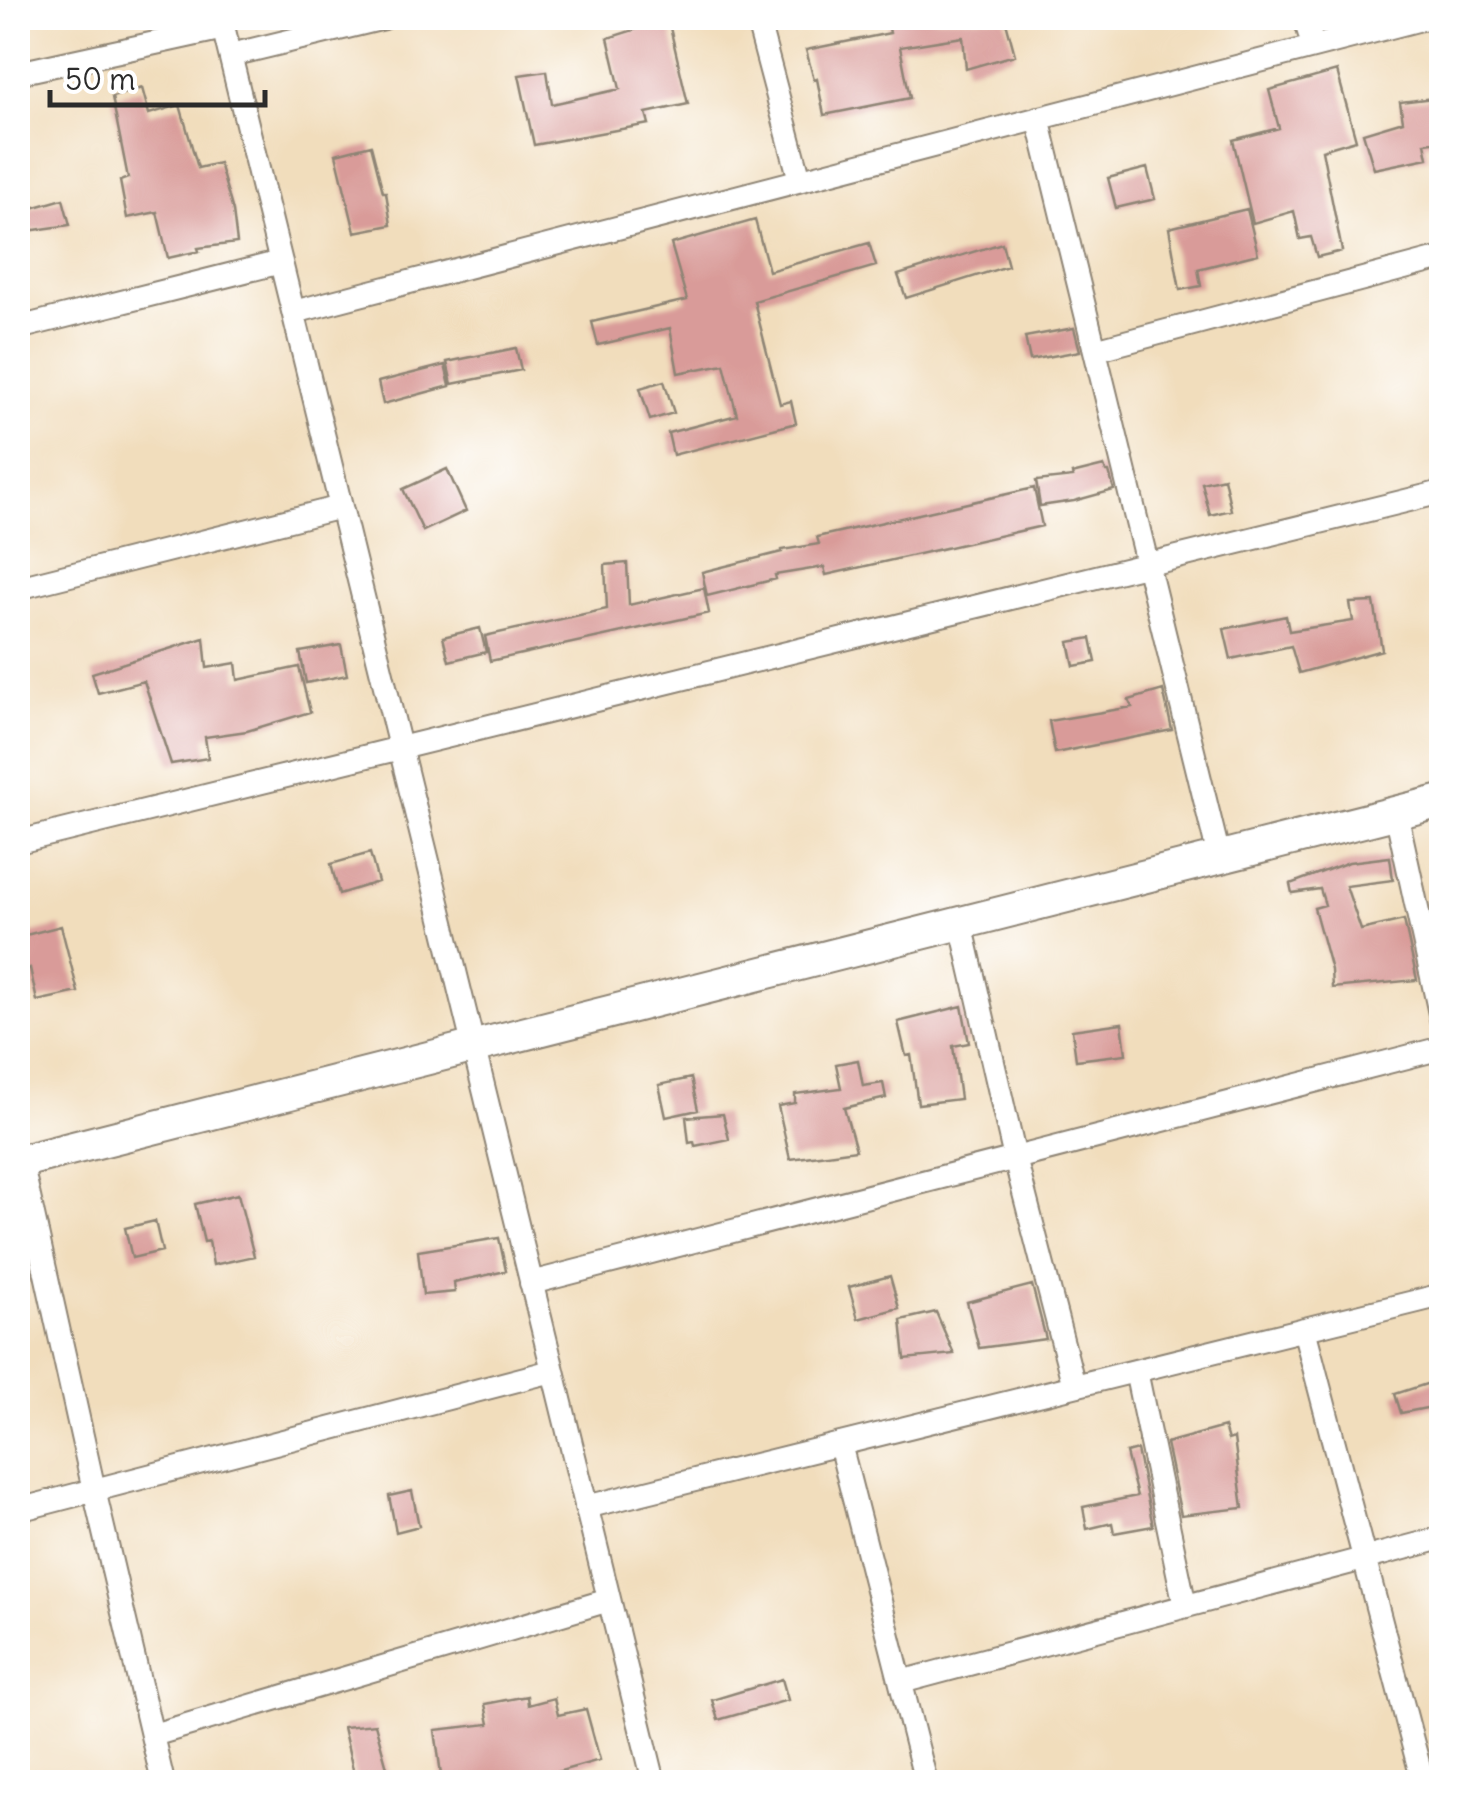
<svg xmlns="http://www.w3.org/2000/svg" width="1459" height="1800" font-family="Delius,sans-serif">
  <rect width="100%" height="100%" fill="#fff"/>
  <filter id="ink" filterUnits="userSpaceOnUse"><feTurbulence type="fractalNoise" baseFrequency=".01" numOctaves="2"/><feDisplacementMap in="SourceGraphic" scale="20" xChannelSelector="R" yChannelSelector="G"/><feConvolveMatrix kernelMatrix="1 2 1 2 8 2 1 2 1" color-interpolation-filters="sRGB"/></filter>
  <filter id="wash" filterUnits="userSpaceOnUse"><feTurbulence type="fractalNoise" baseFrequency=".0048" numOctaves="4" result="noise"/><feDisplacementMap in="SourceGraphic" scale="40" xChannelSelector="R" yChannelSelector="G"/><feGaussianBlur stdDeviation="2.25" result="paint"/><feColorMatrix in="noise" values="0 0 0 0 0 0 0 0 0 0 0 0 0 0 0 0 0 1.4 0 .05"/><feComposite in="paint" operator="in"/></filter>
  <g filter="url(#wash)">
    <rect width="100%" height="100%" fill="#f1ddbc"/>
    <g id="blocks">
      <!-- building -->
      <path fill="#d99b99" d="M 887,18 L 1005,18 L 1015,55 L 966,69 L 963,37 L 900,47 L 910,98 L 824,115 L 817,79 L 814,80 L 806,50 L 890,33 Z
        M 668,19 L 688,104 L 646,113 L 649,124 L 534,145 L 519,75 L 547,71 L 552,104 L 620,89 L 608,38 Z
        M 1337,71 L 1356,140 L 1322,150 L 1342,251 L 1317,257 L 1311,237 L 1300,239 L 1294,211 L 1253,223 L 1233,140 L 1279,128 L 1269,90 Z
        M 142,88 L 149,114 L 180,105 L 198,168 L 219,163 L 233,211 L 237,243 L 198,248 L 199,251 L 168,258 L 157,212 L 127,218 L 120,181 L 128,178 L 112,97 Z
        M 1442,97 L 1442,141 L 1425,143 L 1428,158 L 1374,169 L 1363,133 L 1403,121 L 1400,102 Z
        M 371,145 L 383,192 L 386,192 L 391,225 L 355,232 L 336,154 Z
        M 1147,168 L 1155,199 L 1116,208 L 1108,178 Z
        M 63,199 L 70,225 L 20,232 L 18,212 Z
        M 1247,209 L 1258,254 L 1198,269 L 1201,286 L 1180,290 L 1169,228 Z
        M 755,220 L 769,271 L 869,243 L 876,266 L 754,301 L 780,404 L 791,401 L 796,423 L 673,455 L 668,433 L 737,415 L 724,364 L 678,373 L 670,328 L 598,345 L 592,322 L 687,300 L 671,244 Z
        M 1002,243 L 1008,266 L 906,298 L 898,275 Z
        M 1074,328 L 1080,351 L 1030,360 L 1025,337 Z
        M 516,348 L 521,370 L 452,384 L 447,362 Z
        M 445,365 L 450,386 L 383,404 L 378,382 Z
        M 664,381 L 674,413 L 650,420 L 640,388 Z
        M 1104,466 L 1106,472 L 1109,472 L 1114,490 L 1074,501 L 1040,506 L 1036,481 L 1073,477 L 1072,474 Z
        M 447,469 L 466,511 L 423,531 L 403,489 Z
        M 1224,478 L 1231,510 L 1210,515 L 1202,483 Z
        M 1034,488 L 1042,526 L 826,575 L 824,567 L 775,575 L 776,579 L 707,596 L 702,572 L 782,552 L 782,550 L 819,544 L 817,537 Z
        M 627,563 L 629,605 L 704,588 L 709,613 L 490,661 L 485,636 L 607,609 L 605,565 Z
        M 1374,602 L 1382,650 L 1299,673 L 1291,646 L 1231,659 L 1224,629 L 1286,616 L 1289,631 L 1353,621 L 1350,603 Z
        M 480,628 L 486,652 L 449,661 L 443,637 Z
        M 204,638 L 207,668 L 236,663 L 238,680 L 299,667 L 310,712 L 247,731 L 205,737 L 208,758 L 171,764 L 144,681 L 98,693 L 92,673 Z
        M 1091,638 L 1096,662 L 1074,666 L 1069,642 Z
        M 341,645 L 347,675 L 306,683 L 300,652 Z
        M 1163,690 L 1172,730 L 1055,753 L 1049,721 L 1132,707 L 1129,700 Z
        M 370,853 L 378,882 L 339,894 L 331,864 Z
        M 1390,857 L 1393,880 L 1346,886 L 1361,930 L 1404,920 L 1417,980 L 1332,988 L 1331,970 L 1314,908 L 1325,905 L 1320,889 L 1292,893 L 1290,884 L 1349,862 Z
        M 61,926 L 78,992 L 37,1001 L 30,968 L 18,972 L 18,937 Z
        M 962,1006 L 969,1043 L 953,1046 L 960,1099 L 918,1104 L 911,1055 L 906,1056 L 898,1022 Z
        M 1122,1023 L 1126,1054 L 1076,1060 L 1072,1030 Z
        M 858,1060 L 863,1086 L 883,1083 L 886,1098 L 844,1108 L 856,1150 L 790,1159 L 778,1106 L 795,1103 L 795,1094 L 841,1088 L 836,1064 Z
        M 691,1078 L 698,1110 L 666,1117 L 659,1085 Z
        M 723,1114 L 729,1139 L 695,1146 L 694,1142 L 689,1143 L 686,1117 Z
        M 238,1194 L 254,1256 L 213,1265 L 209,1241 L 204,1242 L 195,1204 Z
        M 155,1221 L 162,1251 L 132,1258 L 125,1228 Z
        M 499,1238 L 506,1271 L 454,1282 L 455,1292 L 423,1295 L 418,1251 Z
        M 890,1276 L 899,1308 L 858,1319 L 849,1287 Z
        M 1032,1285 L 1046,1339 L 979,1348 L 967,1302 Z
        M 936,1312 L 954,1354 L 905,1359 L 901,1320 Z
        M 1442,1379 L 1442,1405 L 1401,1413 L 1395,1394 Z
        M 1224,1427 L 1228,1440 L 1234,1438 L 1243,1508 L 1181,1515 L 1166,1443 Z
        M 1137,1450 L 1153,1526 L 1114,1533 L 1112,1523 L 1087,1529 L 1083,1507 L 1137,1496 L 1126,1453 Z
        M 412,1491 L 419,1526 L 396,1532 L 389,1496 Z
        M 782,1679 L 788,1700 L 718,1720 L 712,1700 Z
        M 527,1696 L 528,1705 L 554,1698 L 558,1715 L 586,1709 L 600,1760 L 543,1776 L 544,1780 L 442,1782 L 435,1730 L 489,1724 L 485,1704 Z
        M 375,1724 L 391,1782 L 356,1782 L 343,1727 Z"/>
    </g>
  </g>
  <g filter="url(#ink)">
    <use href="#blocks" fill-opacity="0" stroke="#8e8474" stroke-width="2.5"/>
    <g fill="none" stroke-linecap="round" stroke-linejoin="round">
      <defs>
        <path id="street" d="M 221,18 L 654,1782
          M 757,18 L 800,180
          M 1305,18 L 1313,46
          M 231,55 L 384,18
          M 18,73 L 224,28
          M 1038,118 L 1219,857
          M 294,312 L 1425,18
          M 18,328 L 281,262
          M 1095,350 L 1442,258
          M 18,588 L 341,507
          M 1396,812 L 1442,1023
          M 18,842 L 1442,492
          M 961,923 L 1015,1158 L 1074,1386
          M 21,1161 L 94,1490 L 163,1782
          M 531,1283 L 1442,1048
          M 1304,1329 L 1423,1782
          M 1136,1371 L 1185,1606
          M 840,1444 L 926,1782
          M 586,1507 L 1442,1295
          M 18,1510 L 552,1371
          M 901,1682 L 1442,1538
          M 153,1735 L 609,1600"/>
        <path id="secondary" d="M 18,1162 L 1442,801"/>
      </defs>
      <!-- street casing -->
      <use href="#street" stroke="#8e8474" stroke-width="26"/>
      <!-- secondary casing -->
      <use href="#secondary" stroke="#8e8474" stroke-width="36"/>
      <!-- street -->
      <use href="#street" stroke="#fff" stroke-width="22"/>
      <!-- secondary -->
      <use href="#secondary" stroke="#fff" stroke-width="32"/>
    </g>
  </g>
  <!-- margin -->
  <rect width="1459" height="1800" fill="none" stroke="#fff" stroke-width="60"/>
  <!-- scale -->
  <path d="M50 90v15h215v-15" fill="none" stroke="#2b2b2b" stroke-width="5"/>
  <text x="65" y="90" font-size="30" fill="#2b2b2b" stroke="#ffffff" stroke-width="8" paint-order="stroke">50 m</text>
</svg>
